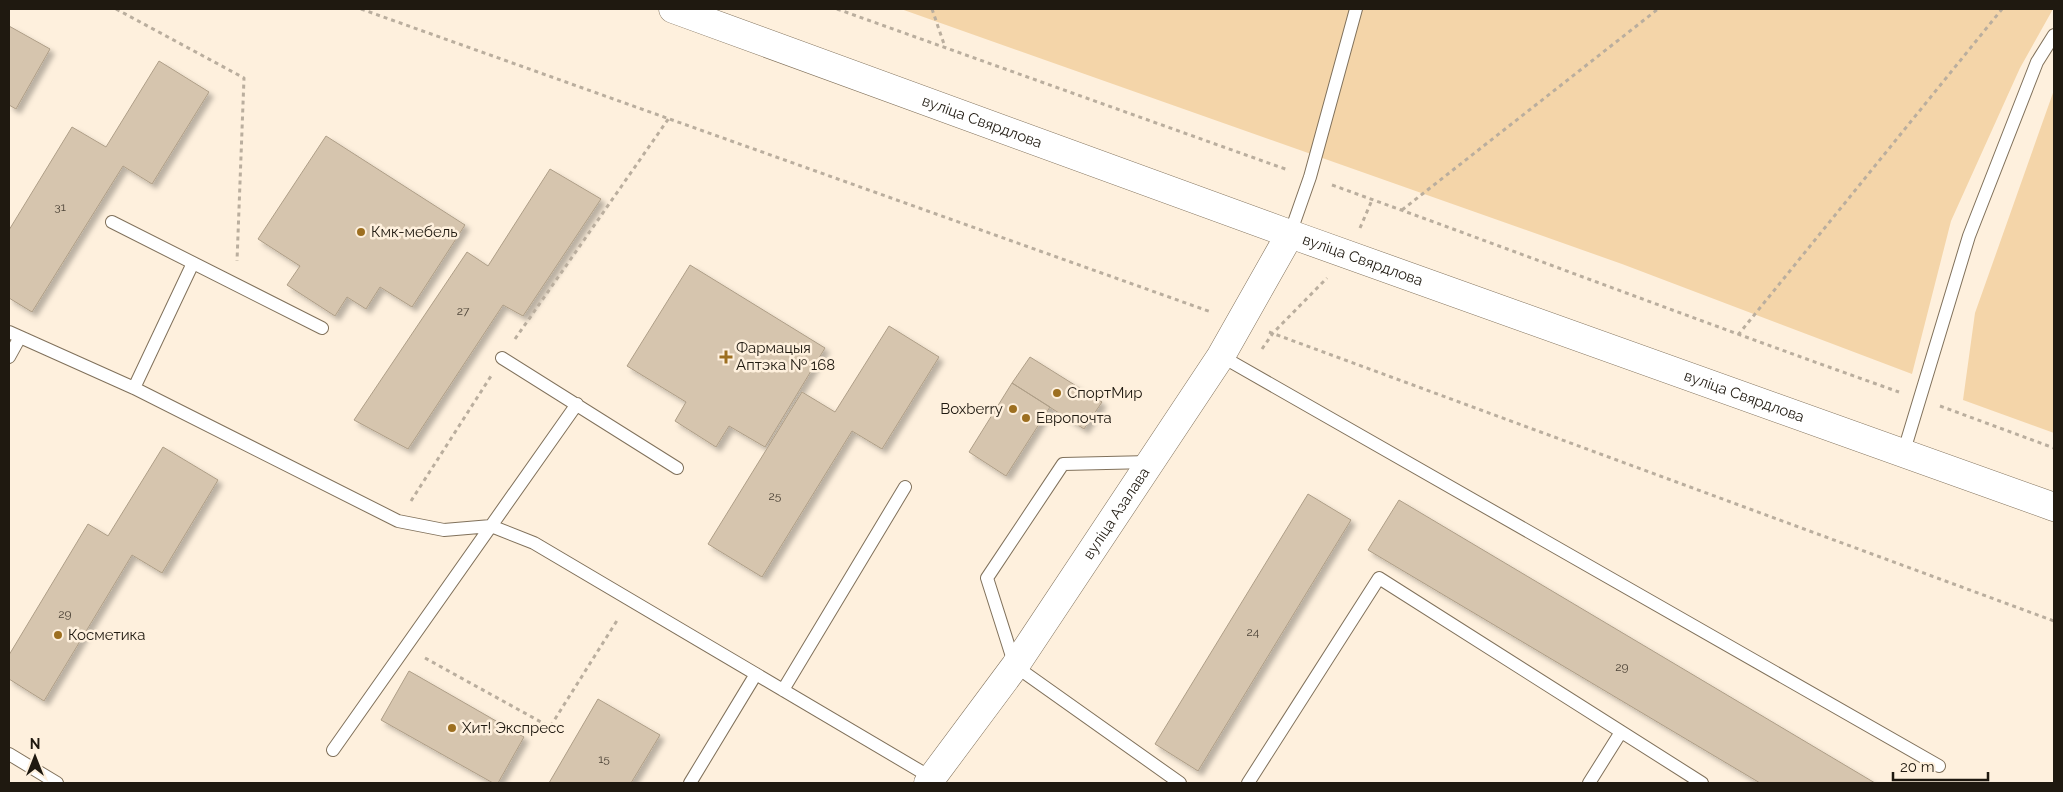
<svg xmlns="http://www.w3.org/2000/svg" width="2063" height="792" font-family="Raleway,sans-serif">
  <defs>
    <filter id="shadow"><feDropShadow dx="4.5" dy="4.5" stdDeviation="2.5" flood-color="#0004"/></filter>
  </defs>
  <rect width="100%" height="100%" fill="#fef0dd"/>
  <!-- green -->
  <path fill="#f4d5a9" d="M 901,9 L 2053,9 L 2020,68 L 1951,221 L 1912,374 L 1622,264 Z
    M 2054,90 L 2054,433 L 1963,400 L 1975,313 Z"/>
  <!-- building -->
  <path fill="#d6c5ae" stroke="#ae9e87" filter="url(#shadow)" d="M 9,26 L 50,49 L 16,109 L 9,105 Z
    M 159,61 L 209,92 L 152,184 L 123,166 L 32,312 L 9,298 L 9,230 L 72,127 L 106,147 Z
    M 326,136 L 465,225 L 412,307 L 380,287 L 366,309 L 347,297 L 335,316 L 287,285 L 300,266 L 258,239 Z
    M 550,169 L 601,199 L 523,316 L 503,305 L 408,449 L 354,420 L 467,252 L 488,266 Z
    M 690,265 L 825,348 L 765,447 L 729,426 L 716,447 L 675,421 L 686,402 L 627,366 Z
    M 889,326 L 939,357 L 882,449 L 852,431 L 762,577 L 708,544 L 802,392 L 835,412 Z
    M 1030,357 L 1102,402 L 1084,429 L 1012,383 Z
    M 1012,383 L 1050,407 L 1006,476 L 969,452 Z
    M 163,447 L 218,480 L 162,573 L 132,555 L 44,701 L 9,679 L 9,655 L 88,524 L 108,536 Z
    M 1308,494 L 1351,520 L 1198,771 L 1155,744 Z
    M 1399,500 L 1875,783 L 1760,783 L 1368,550 Z
    M 409,671 L 524,737 L 498,783 L 493,783 L 381,720 Z
    M 598,699 L 660,735 L 631,783 L 549,783 Z"/>
  <g fill="none" stroke-linecap="round" stroke-linejoin="round">
    <defs>
      <path id="lane" d="M 112,222 L 322,328
        M 1290,234 L 1310,177 L 1356,9
        M 9,332 L 134,388 L 398,521 L 444,530 L 491,526 L 534,543 L 932,778
        M 1221,356 L 1939,766
        M 9,357 L 20,337
        M 502,358 L 677,468
        M 134,388 L 193,263
        M 1903,454 L 1969,236 L 2037,62 L 2054,35
        M 1150,462 L 1063,464 L 987,578 L 1015,666 L 1180,783
        M 783,690 L 905,487
        M 333,750 L 577,404
        M 9,754 L 57,783
        M 690,783 L 756,674
        M 1248,783 L 1379,578 L 1702,783
        M 1589,783 L 1621,732"/>
      <g id="secondary">
        <path id="s1" d="M 673,9 L 1290,234 L 2054,507"/>
        <path id="s2" d="M 928,783 L 1015,666 L 1221,356 L 1290,234"/>
      </g>
    </defs>
    <!-- lane casing -->
    <use href="#lane" stroke="#80715b" stroke-width="14"/>
    <!-- secondary casing -->
    <use href="#secondary" stroke="#80715b" stroke-width="29"/>
    <!-- path -->
    <path stroke="#baae9e" stroke-width="3" stroke-dasharray="4 4" stroke-linecap="butt" d="M 116,9 L 244,78 L 237,261
      M 361,9 L 1211,312
      M 837,9 L 1288,170
      M 932,9 L 945,47
      M 1332,185 C 1521,253 1709,325 1899,392
      M 1402,210 L 1658,9
      M 1360,228 L 1372,200
      M 1269,332 L 2054,621
      M 1738,335 L 2002,9
      M 515,339 L 669,118
      M 1262,349 L 1273,333 L 1327,278
      M 1940,406 L 2054,448
      M 411,501 L 491,376
      M 425,658 L 550,727 L 618,619"/>
    <!-- lane -->
    <use href="#lane" stroke="#fff" stroke-width="12"/>
    <!-- secondary -->
    <use href="#secondary" stroke="#fff" stroke-width="28"/>
  </g>
  <!-- markers -->
  <g fill="#9d6f20" stroke="#fef0dd" stroke-width="2">
    <circle cx="361" cy="232" r="5"/>
    <path d="M723.5 349.5h5v5h5v5h-5v5h-5v-5h-5v-5h5z"/>
    <circle cx="1057" cy="393" r="5"/>
    <circle cx="1013" cy="409" r="5"/>
    <circle cx="1026" cy="418" r="5"/>
    <circle cx="58" cy="635" r="5"/>
    <circle cx="452" cy="728" r="5"/>
  </g>
  <g text-anchor="middle" stroke-width="5" stroke-linejoin="round" paint-order="stroke">
    <!-- number labels -->
    <g font-size="12" fill="#4d4438">
      <text x="60" y="211">31</text>
      <text x="463" y="315">27</text>
      <text x="775" y="500">25</text>
      <text x="65" y="618">29</text>
      <text x="1253" y="636">24</text>
      <text x="1622" y="671">29</text>
      <text x="604" y="763">15</text>
    </g>
    <!-- street labels -->
    <g font-size="15" fill="#1f1910" stroke="#fef0dd">
      <text dy="5" stroke="none"><textPath href="#s1" startOffset="329">вуліца Свярдлова</textPath></text>
      <text dy="5" stroke="none"><textPath href="#s1" startOffset="734">вуліца Свярдлова</textPath></text>
      <text dy="5" stroke="none"><textPath href="#s1" startOffset="1139">вуліца Свярдлова</textPath></text>
      <text dy="5" stroke="none"><textPath href="#s2" startOffset="329">вуліца Азалава</textPath></text>
    </g>
    <!-- poi labels -->
    <g font-size="15" fill="#1f1910" stroke="#fef0dd" text-anchor="start">
      <text x="371" y="237">Кмк-мебель</text>
      <text x="736" y="353">Фармацыя<tspan x="736" dy="17">Аптэка № 168</tspan></text>
      <text x="1067" y="398">СпортМир</text>
      <text x="1003" y="414" text-anchor="end">Boxberry</text>
      <text x="1036" y="423">Европочта</text>
      <text x="68" y="640">Косметика</text>
      <text x="462" y="733">Хит! Экспресс</text>
    </g>
  </g>
  <!-- border -->
  <rect width="2063" height="792" fill="none" stroke="#1f1910" stroke-width="20"/>
  <!-- north arrow -->
  <g transform="translate(35 757)" stroke="#fef0dd" stroke-width="4" paint-order="stroke">
  <path d="M0-4L9 19L0 12L-9 19Z" fill="#1f1910"/>
  <text y="-8" font-size="14" font-weight="bold" text-anchor="middle" fill="#1f1910">N</text>
  </g>
  <!-- scale -->
  <path d="M1893 772v8h95v-8" fill="none" stroke="#1f1910" stroke-width="2.5"/>
  <text x="1900" y="772" font-size="15" fill="#1f1910" stroke="#fef0dd" stroke-width="4" paint-order="stroke">20 m</text>
</svg>
